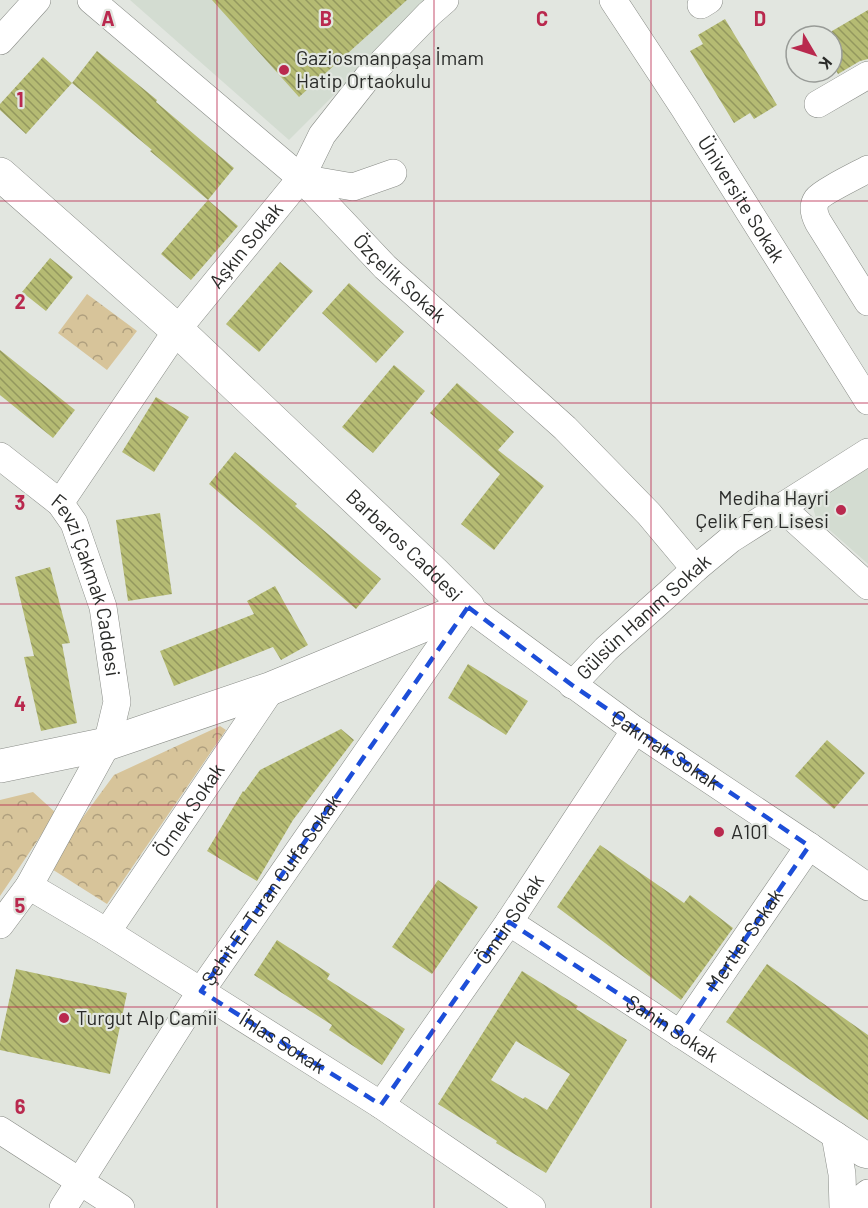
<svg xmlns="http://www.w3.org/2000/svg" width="868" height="1208" font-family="Barlow,sans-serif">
  <defs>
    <pattern id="park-crowns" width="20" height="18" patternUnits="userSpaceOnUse" patternTransform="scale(1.5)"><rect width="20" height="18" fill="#d7c49a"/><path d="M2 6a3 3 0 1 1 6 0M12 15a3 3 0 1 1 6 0" fill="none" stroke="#af9f7e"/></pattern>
    <pattern id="building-back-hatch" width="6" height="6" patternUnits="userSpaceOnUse" patternTransform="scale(1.5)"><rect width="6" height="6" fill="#b5bb73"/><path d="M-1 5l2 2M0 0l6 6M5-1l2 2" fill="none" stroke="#93985e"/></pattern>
  </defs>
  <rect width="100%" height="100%" fill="#e2e6e0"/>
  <!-- built -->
  <path fill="#d3dcd1" d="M 130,0 L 429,0 L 289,140 Z
    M 868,466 L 868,564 L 816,518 L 811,501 Z"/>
  <!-- park -->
  <path fill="url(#park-crowns)" d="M 87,294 L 137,331 L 107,370 L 58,333 Z
    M 220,726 L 226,730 L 107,904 L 47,866 L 114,775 Z
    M 33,792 L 56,813 L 0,896 L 0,800 Z"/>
  <!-- building -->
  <path fill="url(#building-back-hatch)" fill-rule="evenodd" d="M 212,0 L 407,0 L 299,97 Z
    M 868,10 L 868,59 L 860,61 L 838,74 L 832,63 L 832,31 Z
    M 725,19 L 777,105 L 754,119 L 750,113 L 734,123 L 690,51 L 703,44 L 698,35 Z
    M 97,51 L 157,100 L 156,102 L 234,168 L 208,200 L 150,151 L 152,150 L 72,83 Z
    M 43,57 L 72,83 L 26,134 L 0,110 L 0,104 Z
    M 208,200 L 238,226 L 191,280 L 161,254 Z
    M 50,258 L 73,277 L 46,311 L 22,292 Z
    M 280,262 L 313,291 L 259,352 L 226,324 Z
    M 349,283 L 404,332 L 376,363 L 322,313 Z
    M 0,350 L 75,410 L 53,438 L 0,395 Z
    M 394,365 L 425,391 L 373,453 L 342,427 Z
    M 457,383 L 514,432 L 498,450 L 544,486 L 494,550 L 461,524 L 500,474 L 430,413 Z
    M 156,397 L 189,417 L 154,472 L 122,452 Z
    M 235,452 L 297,504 L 295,506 L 381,579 L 356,609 L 209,484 Z
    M 160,513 L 172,594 L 128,601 L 116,520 Z
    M 50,567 L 70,643 L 62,644 L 77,723 L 41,731 L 24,657 L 34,656 L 15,577 Z
    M 275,586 L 308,645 L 281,660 L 273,647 L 174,686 L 160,651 L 254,614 L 247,601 Z
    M 468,664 L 528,701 L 506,735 L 448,698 Z
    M 341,729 L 354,740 L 293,820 L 257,881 L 207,851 L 243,791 L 244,792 L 260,770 Z
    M 827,740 L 865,773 L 834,809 L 795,776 Z
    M 600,845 L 684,903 L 690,895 L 733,928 L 681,1000 L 557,907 Z
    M 438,880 L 478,907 L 432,974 L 392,947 Z
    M 277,940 L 330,974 L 327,979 L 405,1029 L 382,1065 L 329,1030 L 332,1025 L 254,975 Z
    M 767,964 L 868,1035 L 868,1120 L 726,1022 Z
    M 16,969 L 127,993 L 110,1074 L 0,1050 L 0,1042 Z
    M 522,971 L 578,1006 L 576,1009 L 627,1040 L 546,1173 L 496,1143 L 497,1141 L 438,1104 ZM 516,1041 L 570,1074 L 547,1110 L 525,1097 L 523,1099 L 491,1080 Z"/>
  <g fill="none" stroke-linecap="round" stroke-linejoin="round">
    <defs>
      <g id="minor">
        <path id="s1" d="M 91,0 L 301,178 L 385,267 L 565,428 L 649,514 L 695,569"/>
        <path id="s2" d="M 613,0 L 684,108 L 868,401"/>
        <path d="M 701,5 L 709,0"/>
        <path d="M 0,41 L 37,0"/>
        <path d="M 818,104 L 868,75"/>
        <path d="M 868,169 C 859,174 822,192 817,199 C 812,206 814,214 818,222 L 868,302"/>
        <path d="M 301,178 L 353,187 L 393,173"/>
        <path id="s3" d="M 0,456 L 60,503 L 74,523 L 103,607 L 117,702 L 107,744 L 29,886 L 0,925"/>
        <path id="s4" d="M 60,503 L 177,330 L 301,178 L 322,135 L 367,78 L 429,14 L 445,0"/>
        <path d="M 781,507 L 868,586"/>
        <path id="s5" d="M 572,685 L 606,649 L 669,593 L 695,569 L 731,539 L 868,452"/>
        <path id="s6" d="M 29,886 L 107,932 L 381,1105 L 532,1208"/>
        <path id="s7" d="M 509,922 L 835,1135 L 864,1154 L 868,1155"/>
        <path id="s8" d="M 107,932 L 272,688"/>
        <path id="s9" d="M 680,1034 L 809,846"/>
        <path id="s10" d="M 381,1105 L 509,922 L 635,730"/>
        <path d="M 0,1130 L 121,1208"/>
        <path d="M 835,1135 L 842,1174 L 843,1208"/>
        <path id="s11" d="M 63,1208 L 201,991 L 468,607 L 635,730 L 809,846 L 868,887"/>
        <path d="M 850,1208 L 868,1193"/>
      </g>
      <g id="major">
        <path id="s12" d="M 0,174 L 177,330 L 433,572 L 468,607 L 272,688 L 107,744 L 0,766"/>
      </g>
    </defs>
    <!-- minor casing -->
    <use href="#minor" stroke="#888b86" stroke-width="28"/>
    <!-- major casing -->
    <use href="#major" stroke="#888b86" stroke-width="34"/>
    <!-- minor -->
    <use href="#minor" stroke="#fff" stroke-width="27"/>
    <!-- major -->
    <use href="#major" stroke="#fff" stroke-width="33"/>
  </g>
  <!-- marked area -->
  <path fill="none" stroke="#1d4ed8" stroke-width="4.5" stroke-dasharray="12 8" stroke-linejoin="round" d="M 468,607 L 572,685 L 809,846 L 680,1034 L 509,922 L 381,1105 L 201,991 Z"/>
  <!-- grid -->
  <path fill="none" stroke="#b9294e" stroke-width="1.5" stroke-opacity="0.55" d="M 217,0 L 217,1208M 434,0 L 434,1208M 651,0 L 651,1208M 0,201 L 868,201M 0,403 L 868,403M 0,604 L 868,604M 0,805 L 868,805M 0,1007 L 868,1007"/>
  <!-- markers -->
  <g fill="#b9294e" stroke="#e2e6e0" stroke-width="2">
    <circle cx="284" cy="70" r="6"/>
    <circle cx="841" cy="510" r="6"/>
    <circle cx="719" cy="832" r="6"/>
    <circle cx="64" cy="1018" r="6"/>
  </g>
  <g text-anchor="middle" stroke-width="4.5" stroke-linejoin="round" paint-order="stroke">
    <!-- poi labels -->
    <g font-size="20" fill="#2a2b29" stroke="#e2e6e0" text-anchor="start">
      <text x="296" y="65">Gaziosmanpaşa İmam<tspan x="296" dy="23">Hatip Ortaokulu</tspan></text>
      <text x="829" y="505" text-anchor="end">Mediha Hayri<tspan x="829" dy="23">Çelik Fen Lisesi</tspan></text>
      <text x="731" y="839">A101</text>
      <text x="76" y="1025">Turgut Alp Camii</text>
    </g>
    <!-- street labels -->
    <g font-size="20" fill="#2a2b29" stroke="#e2e6e0">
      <text dy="7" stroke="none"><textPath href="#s2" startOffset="237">Üniversite Sokak</textPath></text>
      <text dy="7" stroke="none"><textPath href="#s4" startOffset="318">Aşkın Sokak</textPath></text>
      <text dy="7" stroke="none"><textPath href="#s1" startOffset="416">Özçelik Sokak</textPath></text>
      <text dy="7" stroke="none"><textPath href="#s12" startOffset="549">Barbaros Caddesi</textPath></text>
      <text dy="7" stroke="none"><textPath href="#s3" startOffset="164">Fevzi Çakmak Caddesi</textPath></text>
      <text dy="7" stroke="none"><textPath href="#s5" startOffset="99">Gülsün Hanım Sokak</textPath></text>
      <text dy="7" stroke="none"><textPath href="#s11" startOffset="969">Çakmak Sokak</textPath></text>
      <text dy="7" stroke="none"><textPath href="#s8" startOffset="147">Örnek Sokak</textPath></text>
      <text dy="7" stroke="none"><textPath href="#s11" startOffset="380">Şehit Er Turan Culfa Sokak</textPath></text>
      <text dy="7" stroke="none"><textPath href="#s10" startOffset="226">Ömür Sokak</textPath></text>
      <text dy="7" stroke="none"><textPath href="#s9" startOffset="114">Mertler Sokak</textPath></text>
      <text dy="7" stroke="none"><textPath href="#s7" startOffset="195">Şahin Sokak</textPath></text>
      <text dy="7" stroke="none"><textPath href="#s6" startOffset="298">İhlas Sokak</textPath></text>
    </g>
  </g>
  <g font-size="20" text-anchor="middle" font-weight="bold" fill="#b9294e" stroke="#e2e6e0" stroke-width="4.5" stroke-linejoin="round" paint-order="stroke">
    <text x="108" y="26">A</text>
    <text x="326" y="26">B</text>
    <text x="542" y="26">C</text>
    <text x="760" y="26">D</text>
    <text x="20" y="107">1</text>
    <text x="20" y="309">2</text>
    <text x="20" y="510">3</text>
    <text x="20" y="711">4</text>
    <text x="20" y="913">5</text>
    <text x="20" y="1114">6</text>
  </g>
  <!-- north arrow -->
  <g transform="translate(814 54) rotate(129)"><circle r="28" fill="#e2e6e0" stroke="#989b97" stroke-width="1.5"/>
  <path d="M0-4.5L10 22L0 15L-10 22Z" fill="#b9294e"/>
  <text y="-9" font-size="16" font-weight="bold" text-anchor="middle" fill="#2a2b29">K</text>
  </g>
</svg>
